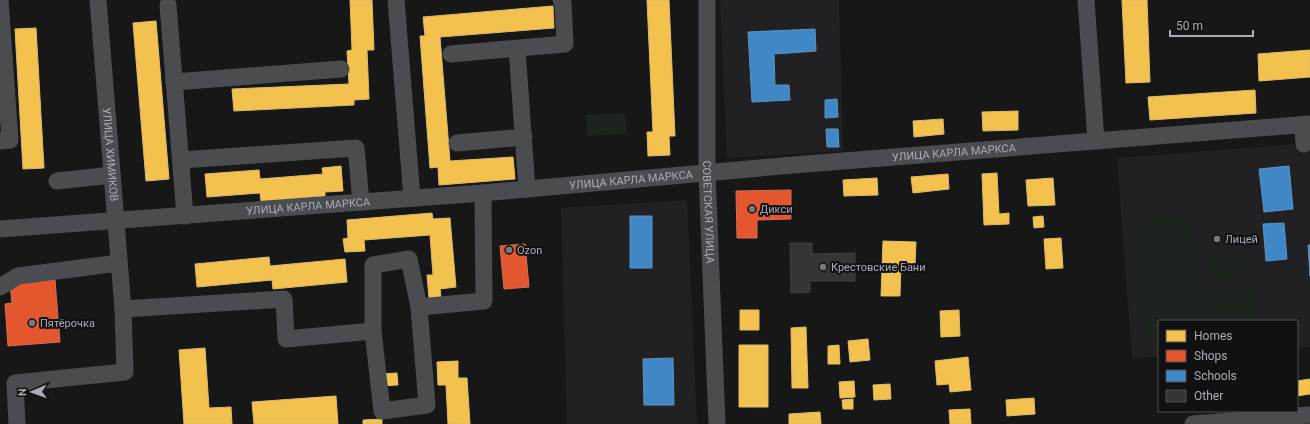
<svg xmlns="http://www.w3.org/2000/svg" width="1310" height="424" font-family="Roboto,sans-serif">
  <rect width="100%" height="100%" fill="#171717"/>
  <!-- built -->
  <path fill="#212123" d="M 720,0 L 839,0 L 843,151 L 727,158 Z
    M 1310,143 L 1310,347 L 1297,348 L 1297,321 L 1159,321 L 1159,357 L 1132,358 L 1117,158 Z
    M 687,200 L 697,424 L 567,424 L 561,208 Z"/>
  <!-- green -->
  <path fill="#1d241e" d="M 625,113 L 627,134 L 587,136 L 586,115 Z
    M 1164,210 L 1189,225 L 1200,245 L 1203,315 L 1202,321 L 1159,321 L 1159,344 L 1145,331 L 1139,316 L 1133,238 L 1143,222 Z
    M 1249,253 L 1251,278 L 1212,281 L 1210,256 Z
    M 1253,285 L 1255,314 L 1205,317 L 1203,288 Z"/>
  <!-- homes -->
  <path fill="#f2c14e" stroke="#dcbb6e" d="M 350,0 L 372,0 L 374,50 L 367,50 L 369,99 L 354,100 L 354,105 L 234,111 L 232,89 L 349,84 L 347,51 L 352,50 Z
    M 647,0 L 669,0 L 675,136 L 669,136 L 670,155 L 648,156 L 647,132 L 653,132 Z
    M 1122,0 L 1147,0 L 1150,82 L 1126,83 Z
    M 553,6 L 554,28 L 440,37 L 450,161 L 513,157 L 515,179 L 439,185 L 438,167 L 430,168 L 420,36 L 425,36 L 423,17 Z
    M 156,21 L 169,179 L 146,181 L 133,23 Z
    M 36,28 L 44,168 L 23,169 L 15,29 Z
    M 1310,50 L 1310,77 L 1259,81 L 1258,54 Z
    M 1255,90 L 1256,113 L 1150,120 L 1148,97 Z
    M 1018,111 L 1018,130 L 983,131 L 982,112 Z
    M 943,119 L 944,134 L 914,137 L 913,121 Z
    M 341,166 L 343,191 L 325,192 L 325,196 L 261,201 L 260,193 L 207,197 L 205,174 L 259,170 L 260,179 L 323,174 L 322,168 Z
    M 997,173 L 999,214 L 1009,213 L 1009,224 L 984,225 L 982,174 Z
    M 948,174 L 949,189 L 913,193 L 911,177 Z
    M 877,178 L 878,195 L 844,196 L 843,180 Z
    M 1053,178 L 1055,205 L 1028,206 L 1026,180 Z
    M 432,213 L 433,219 L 450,218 L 456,287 L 440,289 L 441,297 L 429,298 L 427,275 L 433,275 L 430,235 L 364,240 L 365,251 L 345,252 L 343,239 L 348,238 L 347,220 Z
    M 1043,216 L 1044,227 L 1034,228 L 1033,217 Z
    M 1061,238 L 1063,268 L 1046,269 L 1044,239 Z
    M 883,241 L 916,242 L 915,265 L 901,265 L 900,296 L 881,296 Z
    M 269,257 L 270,266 L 345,259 L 347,282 L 273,289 L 272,280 L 197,287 L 195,264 Z
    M 740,310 L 759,310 L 759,330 L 740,330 Z
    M 959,310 L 960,336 L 941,337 L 940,311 Z
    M 806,327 L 808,388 L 792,388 L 791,328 Z
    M 868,339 L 870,360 L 850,362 L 848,341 Z
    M 739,345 L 768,345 L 768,407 L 739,407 Z
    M 839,345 L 840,364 L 828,364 L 828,346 Z
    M 205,348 L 209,408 L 231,407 L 232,424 L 184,424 L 179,350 Z
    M 968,357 L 971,390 L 950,392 L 949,384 L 937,385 L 935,361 Z
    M 458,361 L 458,378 L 467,378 L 470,424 L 448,424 L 446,385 L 438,385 L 437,362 Z
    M 397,373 L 398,385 L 381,386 L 380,374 Z
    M 1310,379 L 1310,394 L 1297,396 L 1297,381 Z
    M 854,381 L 855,397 L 840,398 L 839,382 Z
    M 890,384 L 891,399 L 874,400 L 873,385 Z
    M 336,396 L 338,424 L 254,424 L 252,402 Z
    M 1034,398 L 1035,414 L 1007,416 L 1006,400 Z
    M 853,399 L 853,409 L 843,409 L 842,400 Z
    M 970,409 L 971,424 L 950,424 L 949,410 Z
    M 820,412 L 821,424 L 789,424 L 789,414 Z
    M 382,419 L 382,424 L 363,424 L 363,420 Z"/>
  <!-- shops -->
  <path fill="#e4572e" stroke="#d27157" d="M 791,190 L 791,219 L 757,220 L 757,238 L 737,238 L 736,191 Z
    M 525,244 L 529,287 L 504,289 L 500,246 Z
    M 55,280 L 60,342 L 8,346 L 5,304 L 12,303 L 10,284 Z"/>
  <!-- schools -->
  <path fill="#3f88c5" stroke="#5e93c1" d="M 815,29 L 816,51 L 774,54 L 775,85 L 789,85 L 790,100 L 752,102 L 748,32 Z
    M 837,99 L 838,117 L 825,118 L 825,100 Z
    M 826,129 L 838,129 L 839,147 L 827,147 Z
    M 1289,166 L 1293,209 L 1264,212 L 1259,169 Z
    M 630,216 L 652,216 L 652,268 L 630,268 Z
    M 1284,223 L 1287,259 L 1266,261 L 1263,224 Z
    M 1308,245 L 1310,245 L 1310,276 Z
    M 673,358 L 674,405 L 644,405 L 643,359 Z"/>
  <!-- building -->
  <path fill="#353536" stroke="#3f4043" d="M 790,243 L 812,243 L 812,254 L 855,253 L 855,281 L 810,281 L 810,292 L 791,293 Z"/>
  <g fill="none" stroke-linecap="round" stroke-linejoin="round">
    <!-- minor -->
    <g stroke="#4b4c50" stroke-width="17">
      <path id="s1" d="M 98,0 L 123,309"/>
      <path d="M 396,0 L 412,198"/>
      <path id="s2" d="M 707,0 L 707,173 L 717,424"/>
      <path d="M 1086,0 L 1096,141"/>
      <path d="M 168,5 L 185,216"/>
      <path d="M 517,49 L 527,189"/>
      <path d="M 451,54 L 565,44 L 563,3 L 561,0"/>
      <path d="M 174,82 L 341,69"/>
      <path d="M 1303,125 L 1304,144"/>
      <path d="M 0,141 L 10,140 L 0,0"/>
      <path d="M 457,143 L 524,137"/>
      <path d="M 181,160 L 356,148 L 361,202"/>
      <path d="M 57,181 L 112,175"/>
      <path id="s3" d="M 0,229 L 483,193 L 793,165 L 1310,124"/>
      <path d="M 0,287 L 18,276 L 119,263"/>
      <path d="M 419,307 L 409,259 L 373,265 L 373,331 L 382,411 L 427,405 L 419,307 L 484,301 L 483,193"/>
      <path d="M 17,424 L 15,383 L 125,372 L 123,309 L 284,299 L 286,339 L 373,331"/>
      <path d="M 1193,424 L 1310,415"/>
    </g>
  </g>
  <!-- markers -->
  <g fill="#757880" stroke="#111113" stroke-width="1.5">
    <circle cx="752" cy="209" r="4"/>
    <circle cx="1217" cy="239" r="4"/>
    <circle cx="509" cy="250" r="4"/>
    <circle cx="823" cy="267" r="4"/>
    <circle cx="32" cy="323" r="4"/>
  </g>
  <g text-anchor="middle" stroke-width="4" stroke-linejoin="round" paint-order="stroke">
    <!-- street labels -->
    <g font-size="11" fill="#a8adb8" stroke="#111113">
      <text dy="4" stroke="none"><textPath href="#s3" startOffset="957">УЛИЦА КАРЛА МАРКСА</textPath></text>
      <text dy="4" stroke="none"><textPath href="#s1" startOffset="155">УЛИЦА ХИМИКОВ</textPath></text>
      <text dy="4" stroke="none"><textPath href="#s3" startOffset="633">УЛИЦА КАРЛА МАРКСА</textPath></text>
      <text dy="4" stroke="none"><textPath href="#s3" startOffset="309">УЛИЦА КАРЛА МАРКСА</textPath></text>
      <text dy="4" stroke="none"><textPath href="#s2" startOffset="212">СОВЕТСКАЯ УЛИЦА</textPath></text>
    </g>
    <!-- poi labels -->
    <g font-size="11" fill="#a8adb8" stroke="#111113" text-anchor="start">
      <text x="760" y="213">Дикси</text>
      <text x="1225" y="243">Лицей</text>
      <text x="517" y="254">Ozon</text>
      <text x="831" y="271">Крестовские Бани</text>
      <text x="40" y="327">Пятёрочка</text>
    </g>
  </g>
  <!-- legend -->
  <rect x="1158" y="320" width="140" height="92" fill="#111113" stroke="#4d4f55"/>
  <rect x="1166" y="330" width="20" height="12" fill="#f2c14e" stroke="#4d4f55"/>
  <text x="1194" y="340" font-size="12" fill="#a8adb8">Homes</text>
  <rect x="1166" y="350" width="20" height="12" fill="#e4572e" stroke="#4d4f55"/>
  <text x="1194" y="360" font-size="12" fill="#a8adb8">Shops</text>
  <rect x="1166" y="370" width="20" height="12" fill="#3f88c5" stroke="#4d4f55"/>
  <text x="1194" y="380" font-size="12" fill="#a8adb8">Schools</text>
  <rect x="1166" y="390" width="20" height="12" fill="#353536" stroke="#4d4f55"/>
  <text x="1194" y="400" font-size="12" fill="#a8adb8">Other</text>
  <!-- north arrow -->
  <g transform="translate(32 392) rotate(268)" stroke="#111113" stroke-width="3" paint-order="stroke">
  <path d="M0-3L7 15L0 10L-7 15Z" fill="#a8adb8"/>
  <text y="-6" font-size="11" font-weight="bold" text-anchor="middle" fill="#a8adb8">N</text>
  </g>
  <!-- scale -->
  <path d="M1170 30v6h83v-6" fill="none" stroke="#a8adb8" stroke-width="2"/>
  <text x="1176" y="30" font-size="12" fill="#a8adb8" stroke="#111113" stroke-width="3" paint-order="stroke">50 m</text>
</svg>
